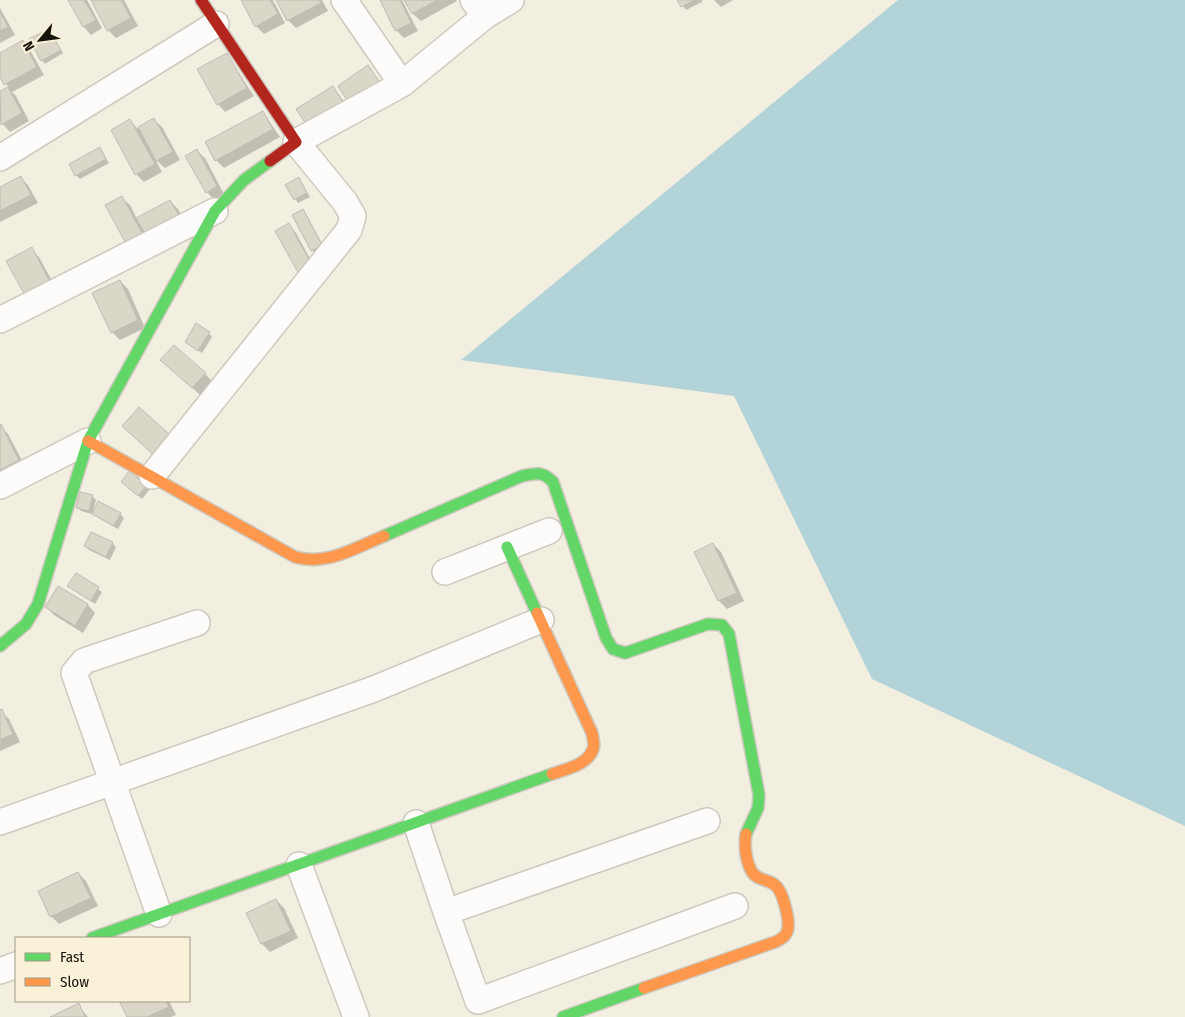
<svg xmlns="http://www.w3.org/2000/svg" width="1185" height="1017" font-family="'Fira Sans Condensed',sans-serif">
  <rect width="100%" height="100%" fill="#f2eee0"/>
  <!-- water -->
  <path fill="#b2d3d7" d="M 898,0 L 1185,0 L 1185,826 L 872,679 L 734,396 L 461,360 Z"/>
  <!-- shadow -->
  <path fill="#0003" d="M 69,0 L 87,0 L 102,28 L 91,35 L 84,27 Z
    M 92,0 L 124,0 L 138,26 L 116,38 L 108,30 Z
    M 242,0 L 273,0 L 285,23 L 264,34 L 256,26 Z
    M 277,0 L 322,0 L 328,11 L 296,28 L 288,20 Z
    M 382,0 L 402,0 L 418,31 L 404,38 L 396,30 Z
    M 405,0 L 456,0 L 457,1 L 421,21 L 413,14 Z
    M 679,0 L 702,0 L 702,2 L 686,10 Z
    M 714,0 L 733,0 L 721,7 Z
    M 0,8 L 15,35 L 0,43 Z
    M 49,30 L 63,53 L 45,64 L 42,60 Z
    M 22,42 L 30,50 L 44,75 L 12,92 L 16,96 L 29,121 L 10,132 L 0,121 L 0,93 L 9,88 L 0,74 L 0,54 Z
    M 227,55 L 254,96 L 225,112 L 218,104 Z
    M 333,88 L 340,96 L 353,115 L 318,137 Z
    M 263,112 L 280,137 L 224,168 L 216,160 Z
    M 154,120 L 162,127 L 180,160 L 165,168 L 155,159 L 162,172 L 144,182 L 136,174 L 130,121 L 138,129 Z
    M 100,148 L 109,163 L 80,179 L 76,175 Z
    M 197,151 L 205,158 L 224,194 L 214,200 L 207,192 Z
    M 20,177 L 28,185 L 38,203 L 0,222 L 0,188 Z
    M 299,179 L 310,197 L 298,203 L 287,185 Z
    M 122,198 L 130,205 L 137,219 L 170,201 L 178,209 L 188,227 L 138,258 Z
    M 303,211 L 306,214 L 325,249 L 316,254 L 312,250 Z
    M 289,225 L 296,233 L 320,277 L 309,283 Z
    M 31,249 L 39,257 L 58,292 L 35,304 Z
    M 120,281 L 128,289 L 145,328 L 120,340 L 112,332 Z
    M 209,333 L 212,337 L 202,353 L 190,345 Z
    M 170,368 L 205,374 L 212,381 L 200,395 Z
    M 0,426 L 8,434 L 26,468 L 0,475 Z
    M 122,482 L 150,489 L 142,499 Z
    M 92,496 L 96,500 L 93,511 L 120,514 L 124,518 L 118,529 L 97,517 L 93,513 L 92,514 L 81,511 L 78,508 Z
    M 112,543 L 116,547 L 110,560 L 89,550 L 85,546 Z
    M 713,544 L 721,552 L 744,601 L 727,609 L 719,601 L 696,552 Z
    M 76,574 L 102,592 L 95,604 L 69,586 Z
    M 58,588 L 88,605 L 95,613 L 83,633 L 54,615 L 46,607 Z
    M 1,711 L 9,719 L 20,742 L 0,751 Z
    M 78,873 L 86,881 L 98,906 L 59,924 L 51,916 Z
    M 276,900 L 284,908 L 298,938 L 270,952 L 262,944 L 248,914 Z
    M 120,1001 L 169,1001 L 176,1015 L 171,1017 L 128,1017 Z
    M 78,1005 L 88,1017 L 53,1017 Z"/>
  <!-- building -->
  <path fill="#dad6c8" stroke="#c0bcb2" d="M 68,0 L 84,0 L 96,20 L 83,27 Z
    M 91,0 L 121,0 L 131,18 L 107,31 Z
    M 241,0 L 270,0 L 278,14 L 255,27 Z
    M 276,0 L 319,0 L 321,3 L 287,21 Z
    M 380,0 L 400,0 L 411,23 L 395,31 Z
    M 404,0 L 437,0 L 412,14 Z
    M 677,0 L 695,0 L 681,7 Z
    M 0,12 L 8,27 L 0,31 Z
    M 49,29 L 61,50 L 41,61 L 29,39 Z
    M 23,40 L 37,67 L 4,85 L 0,77 L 0,53 Z
    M 227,53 L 247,88 L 217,105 L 197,69 Z
    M 368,65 L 381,84 L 350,105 L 338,86 Z
    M 333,86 L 346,107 L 310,130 L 296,109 Z
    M 8,87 L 22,113 L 1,125 L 0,91 Z
    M 263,111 L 273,129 L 215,161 L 205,142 Z
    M 154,118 L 173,152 L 156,161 L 138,127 Z
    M 130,119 L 155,164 L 135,175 L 111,130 Z
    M 100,147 L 106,159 L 75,176 L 69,164 Z
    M 197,149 L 217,186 L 206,193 L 185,156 Z
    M 21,176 L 31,195 L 0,211 L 0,187 Z
    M 299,177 L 307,193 L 294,200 L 285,185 Z
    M 122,196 L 147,242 L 130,251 L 105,205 Z
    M 170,200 L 181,219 L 147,237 L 136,218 Z
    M 303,209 L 322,245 L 311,251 L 292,215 Z
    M 289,223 L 314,269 L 300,276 L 275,231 Z
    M 32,247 L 51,284 L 26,297 L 6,261 Z
    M 120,280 L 138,320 L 111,333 L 92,293 Z
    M 196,323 L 210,332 L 198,351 L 185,342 Z
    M 174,345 L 206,373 L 192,388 L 160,360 Z
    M 139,407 L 176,440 L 159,460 L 122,426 Z
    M 1,424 L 19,460 L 0,470 L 0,425 Z
    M 129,471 L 147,485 L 138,496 L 121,482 Z
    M 80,492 L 93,495 L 89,511 L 76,508 Z
    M 98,501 L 121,513 L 114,526 L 92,514 Z
    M 91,532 L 113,542 L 106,557 L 84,546 Z
    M 713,543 L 737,593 L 718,601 L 694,552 Z
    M 76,573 L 99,587 L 91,601 L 67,586 Z
    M 58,586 L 88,604 L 75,626 L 45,607 Z
    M 2,709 L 13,734 L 0,740 L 0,710 Z
    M 78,872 L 91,898 L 50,917 L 38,891 Z
    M 276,899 L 291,931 L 261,944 L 246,913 Z
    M 119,1001 L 166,1001 L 169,1007 L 147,1017 L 127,1017 Z
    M 79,1003 L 85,1017 L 50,1017 Z"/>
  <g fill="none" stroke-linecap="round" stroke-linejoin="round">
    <defs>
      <path id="street" d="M 344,0 L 402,84
        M 473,0 L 485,16
        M 0,158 L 216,24
        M 0,320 L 215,211
        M 152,476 L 349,230 L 353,216 L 345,202 L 296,142 L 402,84 L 485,16 L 511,0
        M 0,486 L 88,441
        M 445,572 L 549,531
        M 0,822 L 374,689 L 541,620
        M 416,823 L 446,912 L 478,1001 L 735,906
        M 299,865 L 356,1017
        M 446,912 L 707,821
        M 159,914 L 74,673 L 84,661 L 197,623
        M 0,971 L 16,965"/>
      <path id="fast" d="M 384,536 L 522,476 C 537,473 542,471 553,482 L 606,638 L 613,649 L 625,653 L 708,624 L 722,625 L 729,634 L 759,795 L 758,808 L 746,834
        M 507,547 L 537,613
        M 0,646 L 26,624 L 38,604 L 88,441 L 215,211 L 244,180 L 270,161
        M 92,938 L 552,774
        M 563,1017 L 644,988"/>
      <path id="slow" d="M 88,441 L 295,557 C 327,566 355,548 384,536
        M 537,613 L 592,733 C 593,738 595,745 593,749 C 588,765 566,769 552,774
        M 644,988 L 775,942 C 780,940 785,937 787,932 C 791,923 783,891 775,885 C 768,879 758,881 752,872 C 746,862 744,846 746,834"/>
      <path id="jam" d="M 201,0 L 296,142 L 270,161"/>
    </defs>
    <!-- street casing -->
    <use href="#street" stroke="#cdc9be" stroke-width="28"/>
    <!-- fast casing -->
    <use href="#fast" stroke="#cdc9be" stroke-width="14"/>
    <!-- slow casing -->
    <use href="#slow" stroke="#cdc9be" stroke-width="14"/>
    <!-- jam casing -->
    <use href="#jam" stroke="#cdc9be" stroke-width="14"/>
    <!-- street -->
    <use href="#street" stroke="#fdfcfa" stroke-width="25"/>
    <!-- fast -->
    <use href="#fast" stroke="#63d668" stroke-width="11"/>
    <!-- slow -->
    <use href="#slow" stroke="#ff974d" stroke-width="11"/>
    <!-- jam -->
    <use href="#jam" stroke="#b3261e" stroke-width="11"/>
  </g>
  <!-- legend -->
  <rect x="15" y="937" width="175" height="65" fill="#faf2d8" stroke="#9f9986"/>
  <rect x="25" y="953" width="25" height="8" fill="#63d668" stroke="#9f9986"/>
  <text x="60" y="962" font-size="15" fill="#16130a">Fast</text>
  <rect x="25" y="978" width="25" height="8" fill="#ff974d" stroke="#9f9986"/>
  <text x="60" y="987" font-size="15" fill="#16130a">Slow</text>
  <!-- north arrow -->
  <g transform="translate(40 40) rotate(241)" stroke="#faf2d8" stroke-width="4" paint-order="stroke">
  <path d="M0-4L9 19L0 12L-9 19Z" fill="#16130a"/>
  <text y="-8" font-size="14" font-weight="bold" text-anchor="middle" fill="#16130a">N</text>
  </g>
</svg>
